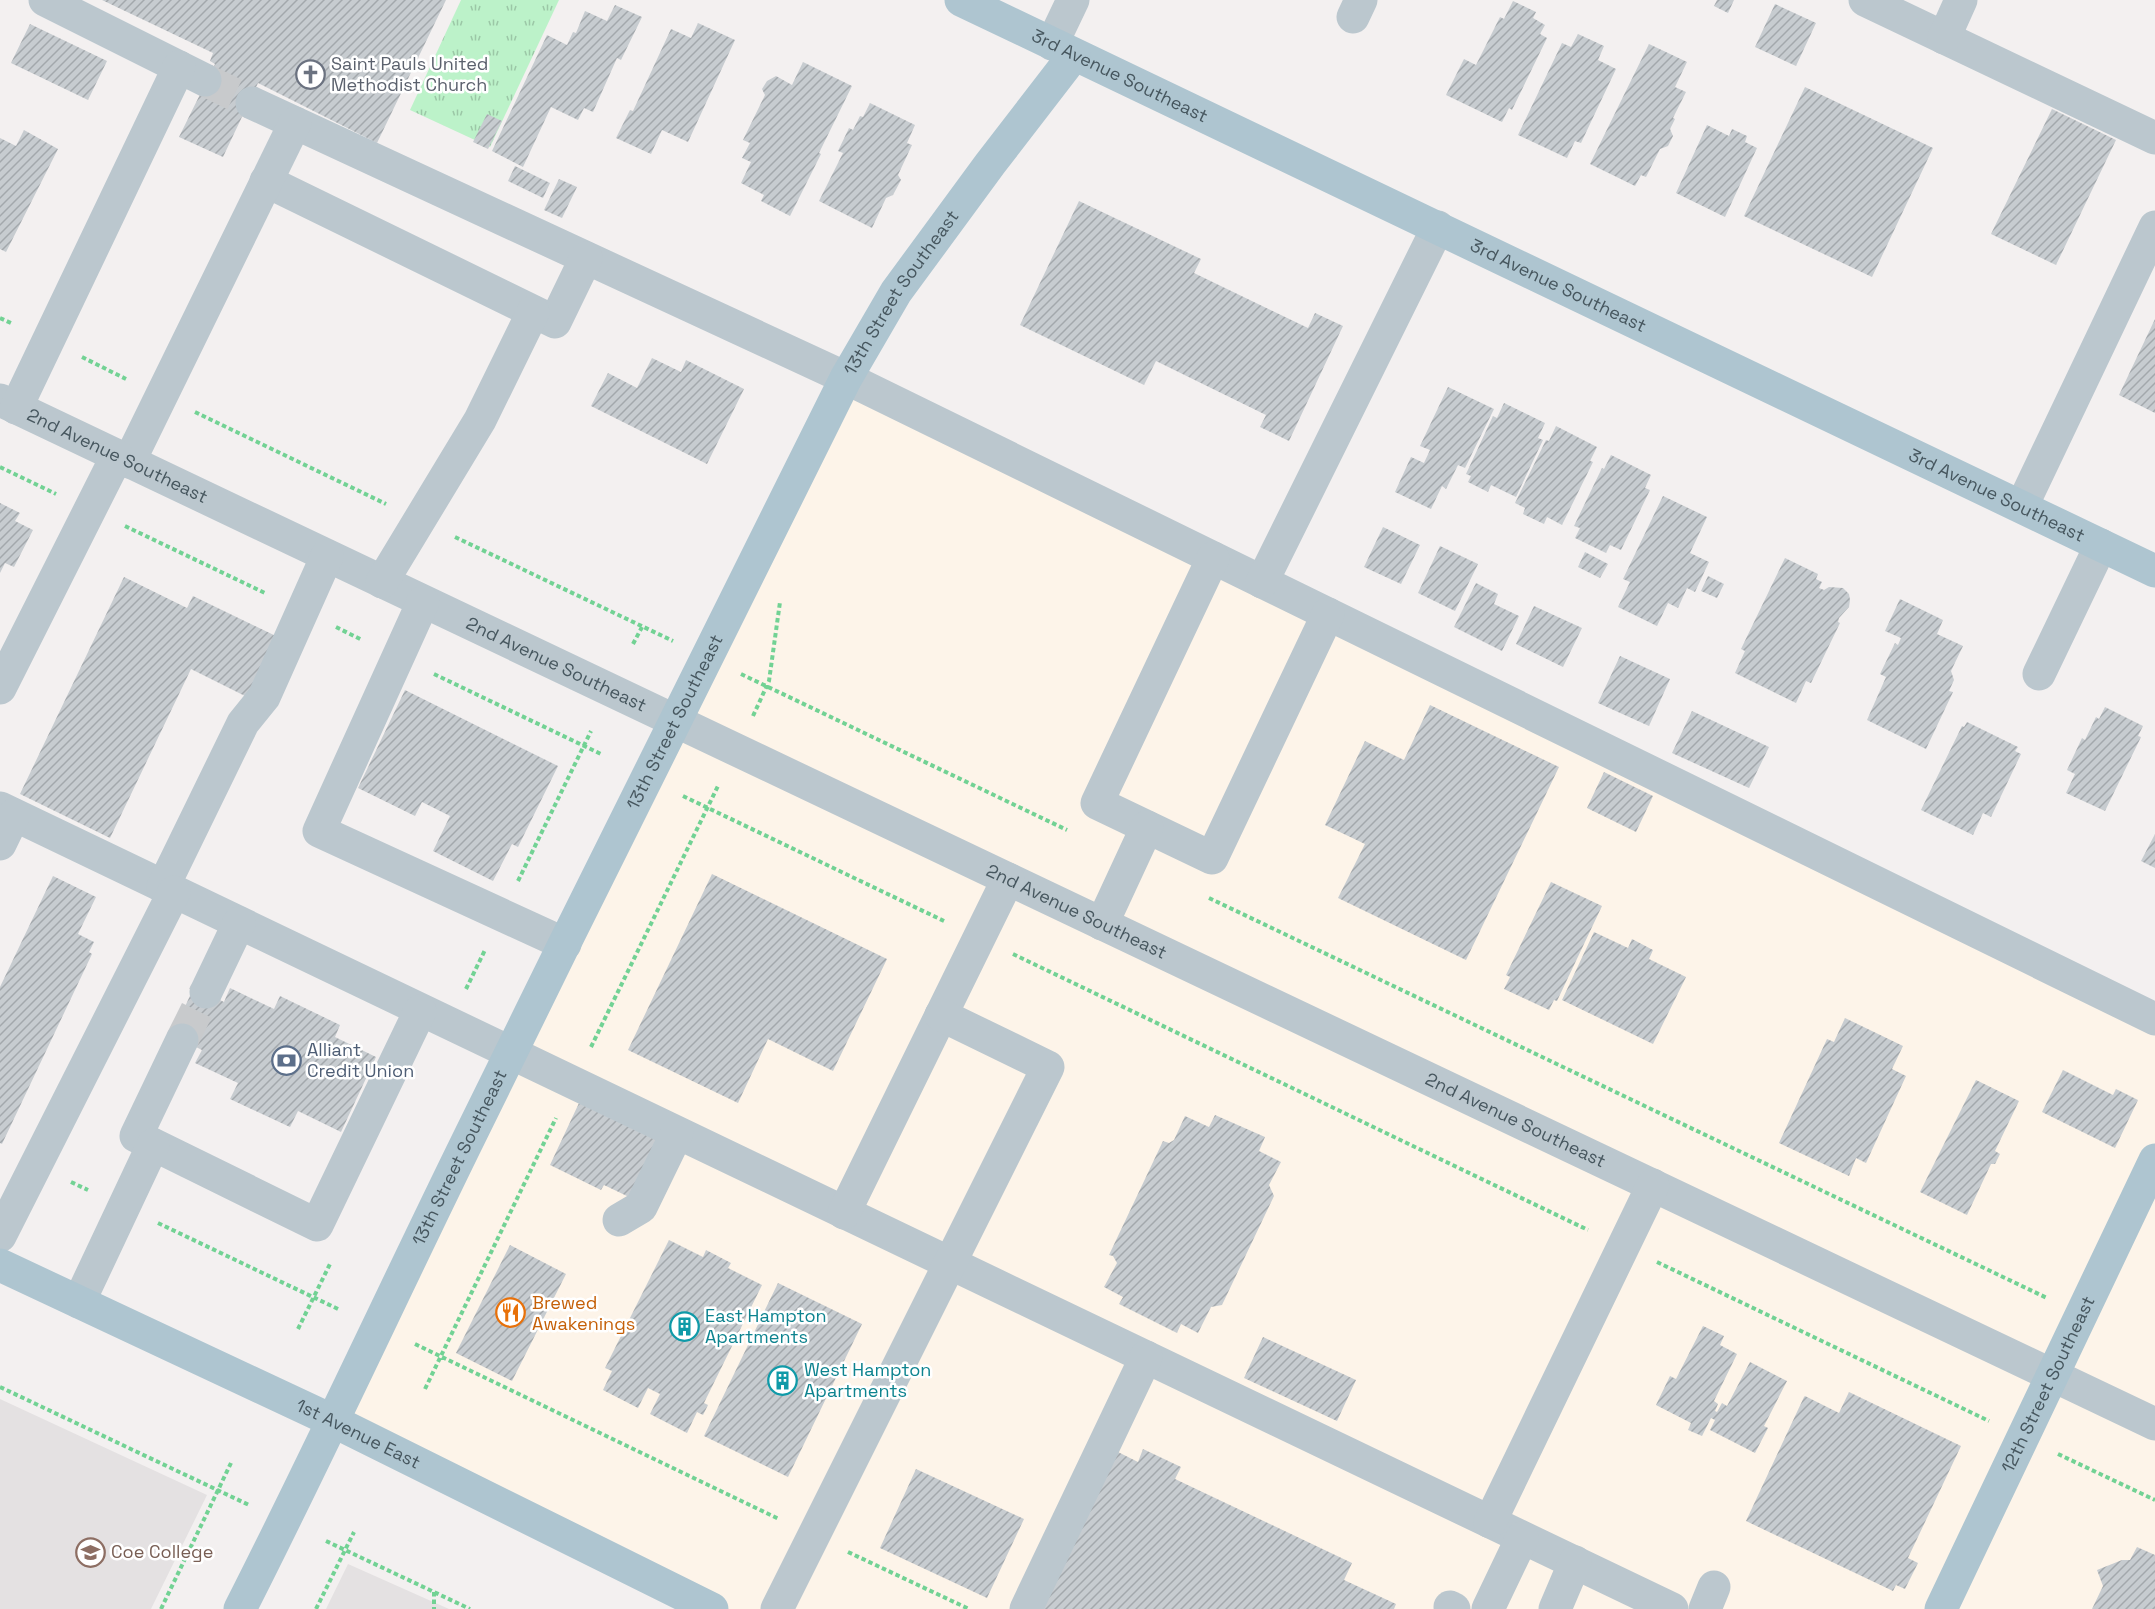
<svg xmlns="http://www.w3.org/2000/svg" width="2155" height="1609" font-family="'Space Grotesk',sans-serif">
  <defs>
    <pattern id="park-tufts" width="24" height="20" patternUnits="userSpaceOnUse" patternTransform="scale(1.5)"><rect width="24" height="20" fill="#bcf2c9"/><path d="M3 7l-1-3M5 7V3M7 7l1-3M15 17l-1-3M17 17v-4M19 17l1-3" fill="none" stroke="#9bc7a6"/></pattern>
    <pattern id="building-hatch" width="6" height="6" patternUnits="userSpaceOnUse" patternTransform="scale(1.5)"><rect width="6" height="6" fill="#c7ccd0"/><path d="M-1 1l2-2M0 6l6-6M5 7l2-2" fill="none" stroke="#a3a8ac"/></pattern>
  </defs>
  <rect width="100%" height="100%" fill="#f3f0f0"/>
  <!-- commercial -->
  <path fill="#fdf4e9" d="M 846,378 L 2155,1019 L 2155,1609 L 720,1609 L 333,1421 Z"/>
  <!-- education -->
  <path fill="#e4e1e2" d="M 0,1399 L 207,1495 L 151,1609 L 0,1609 Z
    M 348,1564 L 449,1609 L 326,1609 Z"/>
  <!-- park -->
  <path fill="url(#park-tufts)" d="M 461,0 L 559,0 L 490,147 L 410,110 Z"/>
  <!-- building -->
  <path fill="url(#building-hatch)" d="M 102,0 L 446,0 L 377,143 L 258,83 L 223,157 L 179,137 L 215,64 L 210,61 L 213,53 Z
    M 1717,0 L 1734,0 L 1728,13 L 1714,6 Z
    M 1513,1 L 1536,12 L 1533,18 L 1545,25 L 1540,34 L 1547,38 L 1512,110 L 1509,108 L 1502,122 L 1446,95 L 1464,59 L 1476,65 L 1500,17 L 1504,19 Z
    M 1775,4 L 1816,23 L 1796,66 L 1755,47 Z
    M 615,5 L 642,17 L 621,60 L 617,58 L 593,112 L 584,108 L 578,120 L 551,107 L 523,167 L 492,151 L 547,35 L 567,45 L 573,32 L 576,33 L 585,11 L 607,21 Z
    M 698,23 L 735,40 L 688,142 L 662,130 L 651,154 L 616,138 L 630,110 L 633,111 L 671,29 L 691,38 Z
    M 30,24 L 107,61 L 88,100 L 11,63 Z
    M 1578,34 L 1604,46 L 1598,60 L 1616,69 L 1581,143 L 1575,141 L 1567,158 L 1518,135 L 1562,43 L 1571,47 Z
    M 1649,44 L 1687,62 L 1675,87 L 1686,92 L 1673,118 L 1675,119 L 1670,129 L 1673,136 L 1668,146 L 1660,149 L 1646,177 L 1641,175 L 1635,186 L 1590,164 Z
    M 803,62 L 852,86 L 819,153 L 821,154 L 790,216 L 761,201 L 764,195 L 741,183 L 751,162 L 742,158 L 750,143 L 743,140 L 765,95 L 762,89 L 767,81 L 776,76 L 792,85 Z
    M 1805,87 L 1933,148 L 1872,277 L 1744,216 Z
    M 870,103 L 915,125 L 907,143 L 912,145 L 898,175 L 901,180 L 893,195 L 886,198 L 872,228 L 819,201 L 843,153 L 838,151 L 849,128 L 853,130 L 860,116 L 863,117 Z
    M 2052,109 L 2116,140 L 2056,265 L 1991,234 Z
    M 487,114 L 502,121 L 488,149 L 473,142 Z
    M 1707,125 L 1729,136 L 1732,129 L 1747,136 L 1745,142 L 1757,148 L 1725,217 L 1676,193 Z
    M 24,130 L 58,149 L 6,252 L 0,249 L 0,138 L 16,146 Z
    M 515,166 L 550,183 L 543,198 L 508,181 Z
    M 559,179 L 577,187 L 562,218 L 544,210 Z
    M 1079,201 L 1201,259 L 1194,273 L 1308,328 L 1315,313 L 1343,326 L 1289,441 L 1260,427 L 1266,415 L 1156,361 L 1144,385 L 1020,325 Z
    M 2155,319 L 2155,413 L 2119,395 Z
    M 652,358 L 681,372 L 686,360 L 744,389 L 707,464 L 591,406 L 608,373 L 637,388 Z
    M 1448,387 L 1494,409 L 1465,468 L 1458,465 L 1446,489 L 1442,486 L 1431,509 L 1395,492 L 1411,457 L 1424,463 L 1430,450 L 1420,446 Z
    M 1504,403 L 1545,423 L 1538,438 L 1543,440 L 1516,497 L 1491,485 L 1488,492 L 1468,482 L 1471,476 L 1466,474 L 1493,416 L 1497,418 Z
    M 1556,426 L 1597,447 L 1590,461 L 1593,462 L 1562,525 L 1547,517 L 1544,524 L 1523,514 L 1525,508 L 1515,503 L 1546,440 L 1549,441 Z
    M 1611,455 L 1651,475 L 1645,488 L 1650,490 L 1621,550 L 1610,545 L 1606,553 L 1575,538 L 1580,528 L 1574,526 L 1602,468 L 1604,469 Z
    M 1663,496 L 1707,517 L 1690,553 L 1709,562 L 1695,592 L 1687,588 L 1678,608 L 1668,603 L 1657,626 L 1618,607 L 1630,582 L 1623,579 Z
    M 0,503 L 20,513 L 15,521 L 33,530 L 14,567 L 5,563 L 0,573 Z
    M 1383,527 L 1420,545 L 1401,584 L 1364,567 Z
    M 1440,546 L 1478,564 L 1455,611 L 1418,593 Z
    M 1585,552 L 1608,564 L 1600,578 L 1578,567 Z
    M 1785,558 L 1818,574 L 1816,579 L 1822,582 L 1819,588 L 1824,590 L 1829,587 L 1843,588 L 1849,594 L 1850,600 L 1849,607 L 1839,618 L 1838,622 L 1840,623 L 1811,683 L 1806,681 L 1796,703 L 1735,673 L 1745,651 L 1741,649 Z
    M 1708,576 L 1724,584 L 1717,598 L 1701,591 Z
    M 124,577 L 187,608 L 193,596 L 278,637 L 249,698 L 191,669 L 110,838 L 20,794 Z
    M 1476,583 L 1498,594 L 1494,604 L 1519,616 L 1502,651 L 1454,627 Z
    M 1900,599 L 1943,620 L 1937,634 L 1963,646 L 1951,671 L 1954,680 L 1949,691 L 1953,692 L 1926,749 L 1867,720 L 1886,677 L 1880,674 L 1895,643 L 1898,645 L 1901,638 L 1885,631 Z
    M 1534,606 L 1582,628 L 1563,667 L 1516,644 Z
    M 1620,656 L 1670,679 L 1649,726 L 1598,703 Z
    M 405,690 L 558,766 L 518,847 L 512,844 L 493,881 L 433,851 L 450,816 L 422,802 L 415,816 L 358,788 Z
    M 1430,705 L 1559,767 L 1466,960 L 1338,898 L 1365,844 L 1325,825 L 1365,741 L 1404,760 Z
    M 2105,707 L 2143,726 L 2138,736 L 2141,737 L 2105,811 L 2066,793 L 2075,774 L 2067,770 L 2082,738 L 2085,740 L 2096,717 L 2099,719 Z
    M 1692,711 L 1769,747 L 1749,788 L 1672,753 Z
    M 1967,722 L 2018,747 L 2015,751 L 2021,754 L 1991,817 L 1983,813 L 1973,835 L 1921,810 L 1962,726 L 1964,727 Z
    M 1604,772 L 1653,796 L 1636,832 L 1587,808 Z
    M 2155,834 L 2155,868 L 2141,861 Z
    M 712,874 L 887,959 L 833,1071 L 768,1039 L 738,1103 L 628,1050 Z
    M 53,876 L 96,897 L 78,934 L 94,942 L 89,952 L 92,954 L 2,1144 L 0,1143 L 0,987 Z
    M 1551,882 L 1602,906 L 1557,1001 L 1554,1000 L 1549,1010 L 1504,989 L 1510,977 L 1506,975 Z
    M 1594,932 L 1628,948 L 1632,939 L 1653,950 L 1649,959 L 1686,977 L 1653,1044 L 1562,1000 Z
    M 194,987 L 224,1002 L 230,988 L 274,1009 L 280,996 L 340,1025 L 335,1037 L 376,1057 L 341,1132 L 298,1111 L 290,1127 L 230,1099 L 238,1083 L 195,1063 L 202,1050 L 172,1035 Z
    M 1845,1018 L 1903,1046 L 1892,1069 L 1906,1076 L 1866,1163 L 1856,1158 L 1849,1176 L 1779,1143 L 1827,1039 L 1834,1042 Z
    M 2063,1070 L 2113,1095 L 2116,1089 L 2138,1100 L 2115,1148 L 2042,1112 Z
    M 1976,1080 L 2019,1101 L 1995,1151 L 2000,1154 L 1995,1164 L 1991,1164 L 1967,1215 L 1920,1192 Z
    M 579,1103 L 657,1140 L 629,1197 L 604,1185 L 601,1190 L 550,1165 Z
    M 1215,1115 L 1265,1137 L 1259,1151 L 1281,1162 L 1269,1185 L 1274,1196 L 1222,1305 L 1211,1307 L 1198,1333 L 1181,1324 L 1177,1333 L 1119,1304 L 1123,1297 L 1104,1287 L 1117,1263 L 1113,1256 L 1109,1255 L 1163,1141 L 1169,1143 L 1174,1140 L 1185,1116 L 1209,1127 Z
    M 669,1240 L 703,1257 L 706,1250 L 731,1263 L 728,1268 L 762,1285 L 704,1403 L 708,1405 L 703,1415 L 697,1412 L 687,1433 L 650,1414 L 660,1394 L 648,1388 L 638,1408 L 603,1390 L 612,1371 L 605,1368 Z
    M 510,1245 L 566,1274 L 512,1381 L 456,1353 Z
    M 778,1283 L 862,1324 L 788,1477 L 704,1436 Z
    M 1703,1326 L 1724,1336 L 1720,1345 L 1737,1354 L 1714,1401 L 1718,1404 L 1715,1411 L 1717,1412 L 1722,1403 L 1727,1406 L 1750,1362 L 1787,1381 L 1764,1426 L 1768,1428 L 1755,1453 L 1710,1430 L 1715,1420 L 1711,1418 L 1702,1436 L 1688,1430 L 1691,1423 L 1656,1405 L 1670,1376 L 1676,1379 Z
    M 1263,1337 L 1356,1380 L 1337,1421 L 1244,1378 Z
    M 1849,1392 L 1961,1446 L 1908,1558 L 1918,1563 L 1905,1589 L 1896,1585 L 1893,1591 L 1746,1521 L 1804,1397 L 1805,1396 L 1839,1413 Z
    M 1143,1449 L 1181,1467 L 1175,1479 L 1352,1563 L 1344,1580 L 1396,1604 L 1394,1609 L 1041,1609 L 1116,1451 L 1138,1462 Z
    M 916,1469 L 1024,1519 L 987,1598 L 880,1548 Z
    M 2137,1547 L 2155,1555 L 2155,1609 L 2092,1609 L 2103,1586 L 2097,1570 L 2122,1560 L 2130,1560 Z"/>
  <g fill="none" stroke-linecap="round" stroke-linejoin="round">
    <!-- minor-tunnel -->
    <path stroke="#c8cacc" stroke-width="33" stroke-dasharray="33 16" stroke-linecap="butt" d="M 205,80 L 252,103
      M 182,1040 L 206,992"/>
    <!-- path -->
    <path stroke="#72d294" stroke-width="4" stroke-dasharray="4.5 3" stroke-linecap="butt" d="M 0,318 L 13,324
      M 82,357 L 126,379
      M 195,412 L 386,504
      M 0,467 L 56,494
      M 125,526 L 267,594
      M 455,537 L 673,641
      M 336,627 L 362,640
      M 633,644 L 642,627
      M 434,674 L 603,755
      M 741,674 L 1067,830
      M 753,716 L 769,681 L 780,602
      M 683,796 L 944,921
      M 518,881 L 591,731
      M 1209,898 L 2047,1298
      M 1013,954 L 1588,1230
      M 466,989 L 485,950
      M 591,1047 L 718,786
      M 71,1182 L 88,1190
      M 158,1223 L 338,1309
      M 1657,1262 L 1989,1421
      M 298,1329 L 331,1262
      M 415,1344 L 779,1519
      M 0,1387 L 249,1505
      M 425,1389 L 556,1118
      M 2058,1454 L 2155,1500
      M 326,1541 L 470,1609
      M 848,1552 L 969,1609
      M 434,1592 L 434,1609
      M 161,1609 L 231,1463
      M 316,1609 L 354,1532"/>
    <!-- minor -->
    <g stroke="#bbc7ce" stroke-width="33">
      <path d="M 45,0 L 205,80"/>
      <path d="M 1865,0 L 2155,138"/>
      <path d="M 1353,17 L 1361,0"/>
      <path d="M 1944,38 L 1961,0"/>
      <path d="M 1052,44 L 1073,0"/>
      <path d="M 252,103 L 846,378 L 2155,1019"/>
      <path d="M 266,181 L 555,322 L 586,258"/>
      <path id="s1" d="M 0,400 L 2155,1424"/>
      <path d="M 16,408 L 179,67"/>
      <path d="M 129,462 L 295,123"/>
      <path d="M 2022,506 L 2155,227"/>
      <path d="M 1213,558 L 1097,803 L 1212,858 L 1328,614"/>
      <path d="M 382,582 L 480,420 L 533,312"/>
      <path d="M 1262,582 L 1438,227"/>
      <path d="M 423,602 L 319,831 L 565,944"/>
      <path d="M 2039,674 L 2101,545"/>
      <path d="M 0,688 L 117,456"/>
      <path d="M 0,808 L 1672,1609"/>
      <path d="M 0,844 L 14,815"/>
      <path d="M 163,887 L 243,723 L 264,697 L 327,556"/>
      <path d="M 1102,924 L 1147,827"/>
      <path d="M 206,992 L 239,923"/>
      <path d="M 182,1040 L 136,1136 L 317,1225 L 420,1011"/>
      <path d="M 844,1213 L 1008,879"/>
      <path d="M 619,1220 L 641,1207 L 677,1133"/>
      <path d="M 0,1236 L 174,892"/>
      <path d="M 79,1302 L 153,1145"/>
      <path d="M 1490,1522 L 1653,1185"/>
      <path d="M 1450,1607 L 1454,1609"/>
      <path d="M 777,1609 L 1048,1067 L 941,1015"/>
      <path d="M 1026,1609 L 1146,1357"/>
      <path d="M 1488,1609 L 1522,1538"/>
      <path d="M 1555,1609 L 1575,1562"/>
      <path d="M 1705,1609 L 1714,1587"/>
    </g>
    <!-- major -->
    <g stroke="#aec5d0" stroke-width="33">
      <path id="s2" d="M 961,0 L 2155,571"/>
      <path id="s3" d="M 0,1265 L 333,1421 L 712,1609"/>
      <path id="s4" d="M 240,1609 C 318,1456 390,1299 466,1144 C 591,888 719,634 846,378 L 896,292 L 990,164 L 1074,55"/>
      <path id="s5" d="M 1941,1609 L 2155,1160"/>
    </g>
  </g>
  <!-- icons -->
  <defs>
    <symbol id="church-ring" viewBox="-11 -11 22 22"><circle r="9.5" fill="#fff" stroke="#6b7280" stroke-width="1.5"/><path d="M-1.2-6h2.4v3.5h3.3v2.4h-3.3V6h-2.4V-.1h-3.3v-2.4h3.3Z" fill="#6b7280"/></symbol>
    <symbol id="bank-ring" viewBox="-11 -11 22 22"><circle r="9.5" fill="#fff" stroke="#5c6f8a" stroke-width="1.5"/><path d="M-6-4H6V4H-6ZM0-2.3a2.3 2.3 0 1 0 0 4.6a2.3 2.3 0 1 0 0-4.6Z" fill="#5c6f8a"/></symbol>
    <symbol id="restaurant-ring" viewBox="-11 -11 22 22"><circle r="9.5" fill="#fff" stroke="#e8710a" stroke-width="1.5"/><path d="M-5-6h1v4h1v-4h1v4h1v-4h1v5L-1.5 .5V6h-2V.5L-5-1ZM5-6V6H3V1.5H1.5Q1.5-4 5-6Z" fill="#e8710a"/></symbol>
    <symbol id="building-ring" viewBox="-11 -11 22 22"><circle r="9.5" fill="#fff" stroke="#0f9aa8" stroke-width="1.5"/><path d="M-4-6H4V6H1V3H-1V6H-4ZM-2.5-4.3h1.7v1.8h-1.7ZM.8-4.3h1.7v1.8H.8ZM-2.5-1h1.7V.8h-1.7ZM.8-1h1.7V.8H.8Z" fill="#0f9aa8"/></symbol>
    <symbol id="university-ring" viewBox="-11 -11 22 22"><circle r="9.5" fill="#fff" stroke="#8d6e63" stroke-width="1.5"/><path d="M0-5L7-2L0 1L-7-2ZM-4 1L0 2.5L4 1V4Q0 6-4 4Z" fill="#8d6e63"/></symbol>
  </defs>
  <g fill-rule="evenodd">
    <use href="#church-ring" x="294" y="58" width="33" height="33"/>
    <use href="#bank-ring" x="270" y="1044" width="33" height="33"/>
    <use href="#restaurant-ring" x="494" y="1296" width="33" height="33"/>
    <use href="#building-ring" x="668" y="1310" width="33" height="33"/>
    <use href="#building-ring" x="766" y="1364" width="33" height="33"/>
    <use href="#university-ring" x="74" y="1536" width="33" height="33"/>
  </g>
  <g text-anchor="middle" stroke-width="5" stroke-linejoin="round" paint-order="stroke">
    <!-- worship labels -->
    <g font-size="18" fill="#5b616d" stroke="#fff" text-anchor="start">
      <text x="331" y="70">Saint Pauls United<tspan x="331" dy="21">Methodist Church</tspan></text>
    </g>
    <!-- street labels -->
    <g font-size="18" fill="#47575f" stroke="#fff">
      <text dy="6" stroke="none"><textPath href="#s2" startOffset="176">3rd Avenue Southeast</textPath></text>
      <text dy="6" stroke="none"><textPath href="#s2" startOffset="662">3rd Avenue Southeast</textPath></text>
      <text dy="6" stroke="none"><textPath href="#s4" startOffset="1474">13th Street Southeast</textPath></text>
      <text dy="6" stroke="none"><textPath href="#s1" startOffset="130">2nd Avenue Southeast</textPath></text>
      <text dy="6" stroke="none"><textPath href="#s2" startOffset="1148">3rd Avenue Southeast</textPath></text>
      <text dy="6" stroke="none"><textPath href="#s1" startOffset="616">2nd Avenue Southeast</textPath></text>
      <text dy="6" stroke="none"><textPath href="#s4" startOffset="988">13th Street Southeast</textPath></text>
      <text dy="6" stroke="none"><textPath href="#s1" startOffset="1192">2nd Avenue Southeast</textPath></text>
      <text dy="6" stroke="none"><textPath href="#s1" startOffset="1678">2nd Avenue Southeast</textPath></text>
      <text dy="6" stroke="none"><textPath href="#s4" startOffset="502">13th Street Southeast</textPath></text>
      <text dy="6" stroke="none"><textPath href="#s5" startOffset="249">12th Street Southeast</textPath></text>
      <text dy="6" stroke="none"><textPath href="#s3" startOffset="396">1st Avenue East</textPath></text>
    </g>
    <!-- service labels -->
    <g font-size="18" fill="#4e5e75" stroke="#fff" text-anchor="start">
      <text x="307" y="1056">Alliant<tspan x="307" dy="21">Credit Union</tspan></text>
    </g>
    <!-- food labels -->
    <g font-size="18" fill="#c56008" stroke="#fff" text-anchor="start">
      <text x="532" y="1309">Brewed<tspan x="532" dy="21">Awakenings</tspan></text>
    </g>
    <!-- culture labels -->
    <g font-size="18" fill="#0d838f" stroke="#fff" text-anchor="start">
      <text x="705" y="1322">East Hampton<tspan x="705" dy="21">Apartments</tspan></text>
      <text x="804" y="1376">West Hampton<tspan x="804" dy="21">Apartments</tspan></text>
    </g>
    <!-- education labels -->
    <g font-size="18" fill="#785e54" stroke="#fff" text-anchor="start">
      <text x="111" y="1558">Coe College</text>
    </g>
  </g>
</svg>
